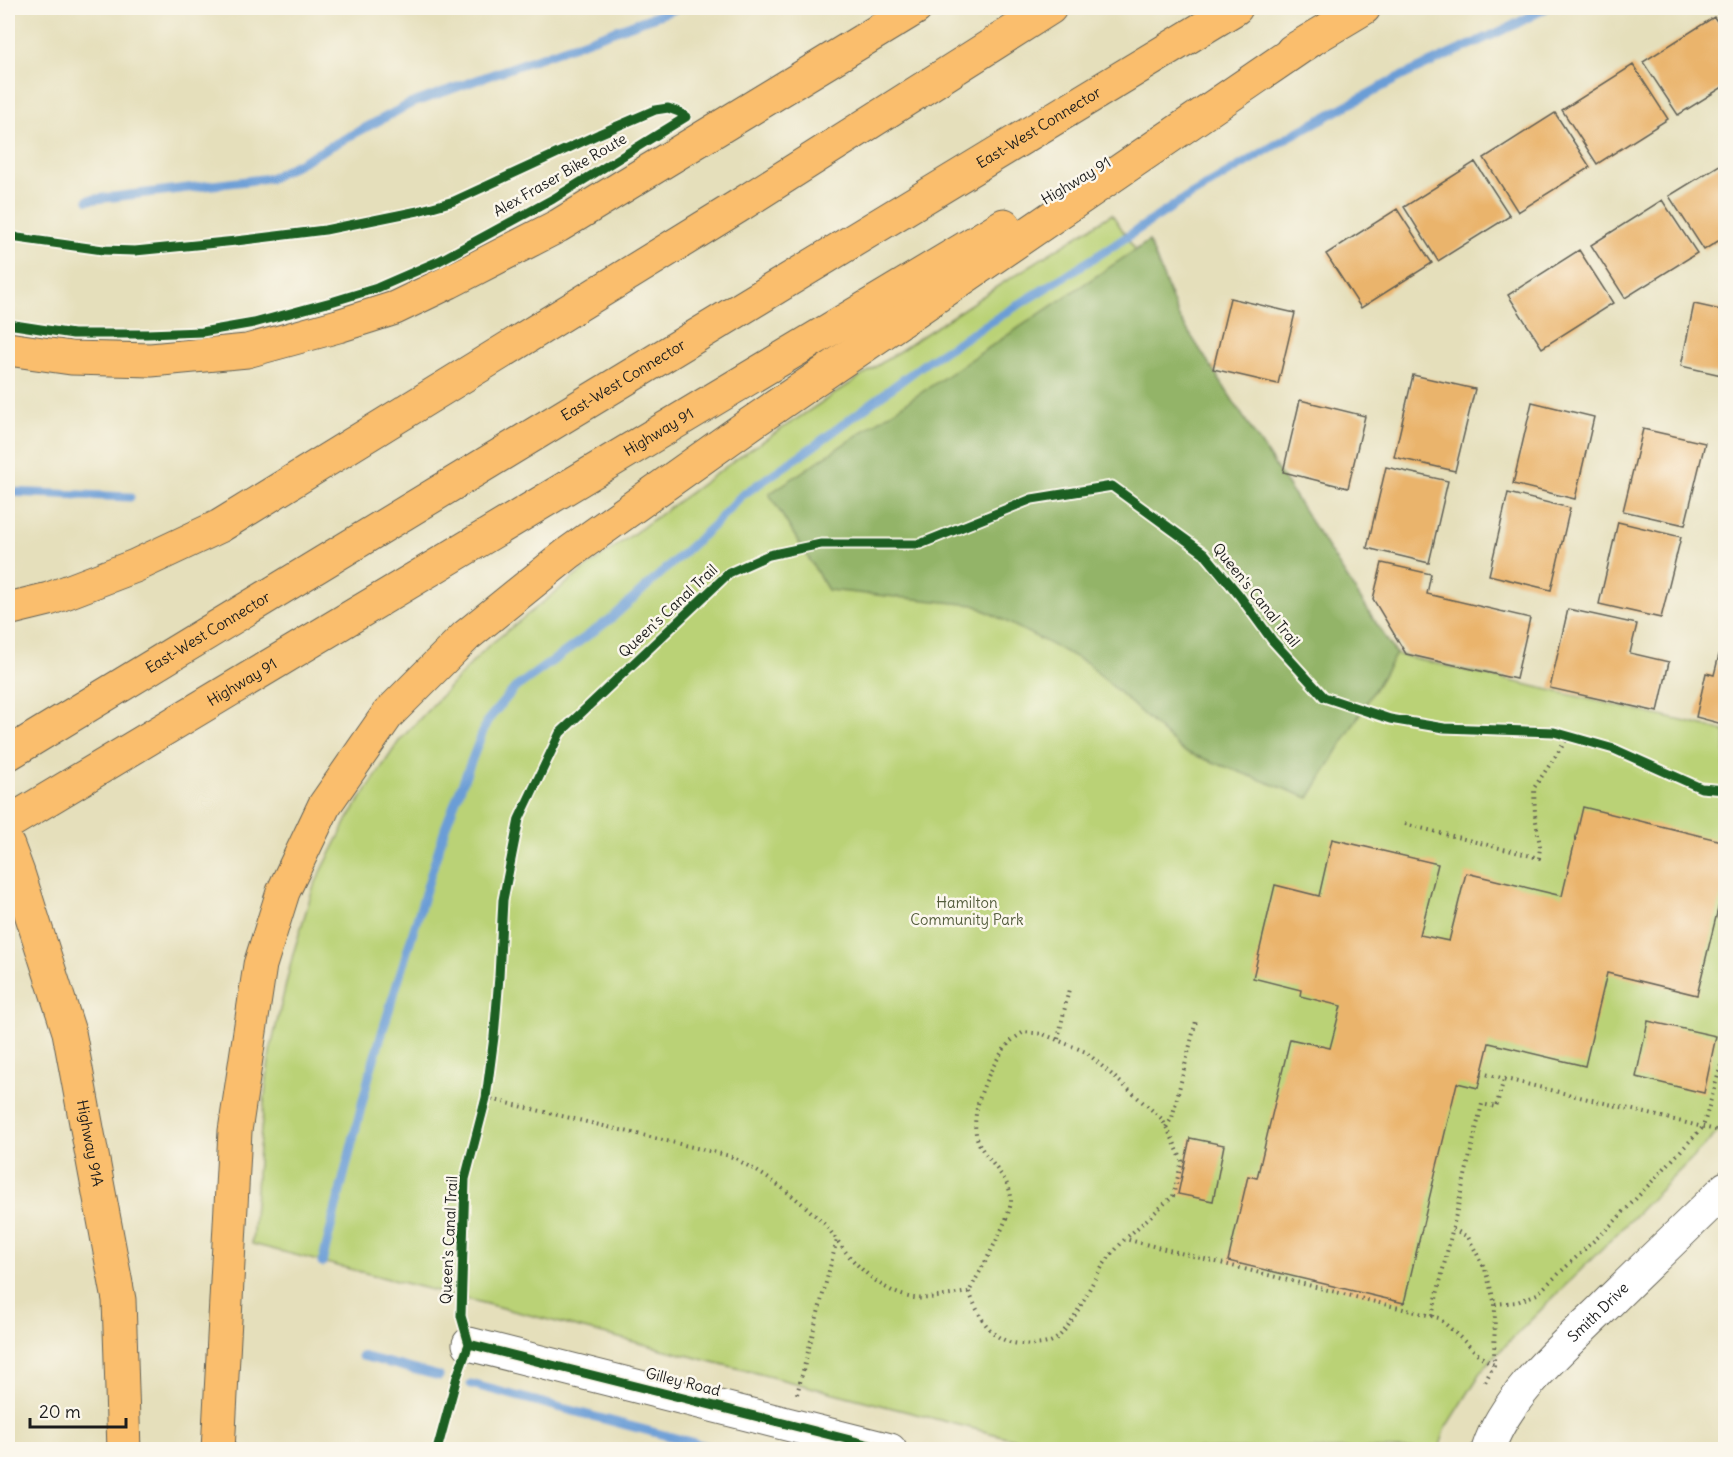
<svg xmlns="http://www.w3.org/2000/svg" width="1733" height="1457" font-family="Delius,sans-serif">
  <rect width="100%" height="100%" fill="#fbf7ec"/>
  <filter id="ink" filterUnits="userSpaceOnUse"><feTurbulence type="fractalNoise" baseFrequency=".0167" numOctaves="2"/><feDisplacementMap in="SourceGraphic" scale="12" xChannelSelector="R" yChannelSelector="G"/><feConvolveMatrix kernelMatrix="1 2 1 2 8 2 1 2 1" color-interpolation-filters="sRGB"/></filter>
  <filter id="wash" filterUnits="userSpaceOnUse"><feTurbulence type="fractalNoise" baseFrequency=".008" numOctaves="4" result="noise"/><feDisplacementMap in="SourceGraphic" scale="24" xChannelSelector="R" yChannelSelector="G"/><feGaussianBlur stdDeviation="1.35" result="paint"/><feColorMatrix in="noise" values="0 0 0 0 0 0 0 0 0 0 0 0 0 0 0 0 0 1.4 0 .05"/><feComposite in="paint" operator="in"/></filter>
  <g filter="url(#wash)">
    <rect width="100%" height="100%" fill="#e5dfbb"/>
    <!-- green -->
    <path fill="#bad276" stroke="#6b7749" stroke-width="1.5" d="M 1112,214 L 1396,654 L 1725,731 L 1725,1125 L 1485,1366 L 1445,1430 L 1439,1449 L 1053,1449 L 252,1244 L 259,1148 L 270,1052 L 293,954 L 313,888 L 349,817 L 399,741 L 487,647 L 582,571 L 742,455 L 998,286 Z"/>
    <!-- forest -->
    <path fill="#93b467" stroke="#586842" stroke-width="1.5" d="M 1149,241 L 1179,317 L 1396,654 L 1309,798 L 1183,751 L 1087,663 L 974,605 L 828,590 L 769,494 Z"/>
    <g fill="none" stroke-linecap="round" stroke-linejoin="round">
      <!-- stream -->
      <path stroke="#6b9dd6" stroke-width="9" d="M 88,200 L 271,178 L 410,104 L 678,8
        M 8,492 L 130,497
        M 322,1263 L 370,1072 L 445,828 L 487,721 L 515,688 L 612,618 L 714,525 L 741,496 L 814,446 L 928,361 L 1110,248 L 1181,201 L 1292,135 L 1400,77 L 1512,26 L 1546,8
        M 362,1356 L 439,1376
        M 471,1384 L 721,1450"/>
    </g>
    <g id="blocks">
      <!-- building -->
      <path fill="#eab46c" d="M 1714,17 L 1726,34 L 1726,85 L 1678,115 L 1643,62 Z
        M 1633,65 L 1668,119 L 1597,164 L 1562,110 Z
        M 1555,113 L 1590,167 L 1518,212 L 1484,158 Z
        M 1726,161 L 1726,236 L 1704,250 L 1669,196 Z
        M 1475,162 L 1510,216 L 1438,261 L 1404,207 Z
        M 1662,200 L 1697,253 L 1625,298 L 1591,245 Z
        M 1397,209 L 1432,263 L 1361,308 L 1326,254 Z
        M 1579,250 L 1613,303 L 1542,348 L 1508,295 Z
        M 1230,298 L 1295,313 L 1278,384 L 1213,369 Z
        M 1694,304 L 1726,311 L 1726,376 L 1681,366 Z
        M 1413,375 L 1475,389 L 1455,471 L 1394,457 Z
        M 1300,400 L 1365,416 L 1348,488 L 1283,472 Z
        M 1532,402 L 1594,417 L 1575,499 L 1513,484 Z
        M 1643,429 L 1705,443 L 1685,525 L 1623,511 Z
        M 1386,467 L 1448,481 L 1429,563 L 1367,548 Z
        M 1508,493 L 1570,508 L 1551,590 L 1489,575 Z
        M 1618,522 L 1681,537 L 1661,618 L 1599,604 Z
        M 1382,563 L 1431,574 L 1427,594 L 1530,618 L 1516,679 L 1406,654 L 1373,599 Z
        M 1568,609 L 1637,624 L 1630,653 L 1669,662 L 1658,712 L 1550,688 Z
        M 1722,643 L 1726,644 L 1726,725 L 1696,717 L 1706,673 L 1714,675 Z
        M 1583,807 L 1726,842 L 1726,876 L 1697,995 L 1607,973 L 1585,1066 L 1489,1043 L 1478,1088 L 1457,1083 L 1404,1303 L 1228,1261 L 1248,1176 L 1257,1178 L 1290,1039 L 1330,1048 L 1341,1006 L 1300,996 L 1301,990 L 1253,978 L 1275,885 L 1319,896 L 1332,839 L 1438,864 L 1420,935 L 1449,941 L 1466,873 L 1562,896 Z
        M 1648,1021 L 1716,1036 L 1704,1093 L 1636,1077 Z
        M 1190,1138 L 1224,1145 L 1213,1201 L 1178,1194 Z"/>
    </g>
  </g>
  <g filter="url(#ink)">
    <use href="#blocks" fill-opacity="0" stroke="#626054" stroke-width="1.5"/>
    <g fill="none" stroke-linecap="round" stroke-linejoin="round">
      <defs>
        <g id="street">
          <path d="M 469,1344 L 890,1450"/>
          <path id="s1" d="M 1488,1450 C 1504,1398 1564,1346 1602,1309 C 1643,1268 1685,1229 1726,1188"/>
        </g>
        <g id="highway">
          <path d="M 1292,51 L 1364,8"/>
          <path d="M 8,349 L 71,358 L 151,360 L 247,351 L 338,326 L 395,308 L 449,282 L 558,226 L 916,8"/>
          <path d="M 8,609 L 49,599 L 135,566 L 220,526 L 737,207 L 1050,8"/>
          <path id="s2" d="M 8,754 L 1236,8"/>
          <path id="s3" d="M 8,823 L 1004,225"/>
          <path id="s4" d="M 8,846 L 18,873 L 69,1032 L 119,1300 L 124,1450"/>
          <path d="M 218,1450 L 235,1131 L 260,965 L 283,892 L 324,806 L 388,714 L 466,636 L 570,552 L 750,424 L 1311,40"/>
        </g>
      </defs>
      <!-- street casing -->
      <use href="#street" stroke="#626054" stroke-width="35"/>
      <!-- highway casing -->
      <use href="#highway" stroke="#626054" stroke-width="35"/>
      <!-- path -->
      <path stroke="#626054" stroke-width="4" stroke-dasharray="1.5 4.5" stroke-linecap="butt" d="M 1405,824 L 1539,858 L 1540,846 L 1535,815 L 1534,788 L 1569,736
        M 1722,937 L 1722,989 L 1726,1013
        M 1058,1039 L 1069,989
        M 1481,1073 L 1703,1127 L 1720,1131 L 1726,1134
        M 486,1098 L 730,1156 C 763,1173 793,1194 820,1220 C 831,1230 839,1244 849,1256 C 866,1275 888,1294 914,1298 C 927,1300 955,1294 969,1292 C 979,1272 1011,1219 1011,1200 C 1012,1179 985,1160 978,1141 C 967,1112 991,1064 1009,1043 C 1013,1039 1019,1035 1024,1032 L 1043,1034 L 1086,1052 L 1162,1119 L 1173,1140 L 1182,1161 L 1173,1196 L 1125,1239
        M 1166,1127 L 1172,1118 L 1196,1021
        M 1453,1229 L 1468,1237 L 1485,1269 L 1495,1304 L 1494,1365 L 1485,1382
        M 969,1292 C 980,1317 990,1342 1021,1344 C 1032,1345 1047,1346 1057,1338 C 1074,1324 1087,1291 1099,1272 C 1106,1260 1116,1249 1125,1239 L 1439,1318 L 1480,1356 L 1494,1365
        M 1495,1304 L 1517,1302 L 1537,1294 L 1615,1221 L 1703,1127 L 1726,1048
        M 1432,1316 L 1482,1104 L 1496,1107 L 1504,1079
        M 797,1394 L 837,1240"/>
      <!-- street -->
      <use href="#street" stroke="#fff" stroke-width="33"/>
      <!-- highway -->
      <use href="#highway" stroke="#fabe6d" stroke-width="33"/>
      <defs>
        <path id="cycleway" d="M 8,234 L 18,238 L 103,250 L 135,251 L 236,241 L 325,230 L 418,211 L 454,201 L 599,134 L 655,110 L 668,108 L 679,112 L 686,117 L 553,199 L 439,261 L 377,288 L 331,302 L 254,323 L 202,332 L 147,334 L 73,334 L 8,324
          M 469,1344 L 890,1450
          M 437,1450 L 457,1377 L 469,1344 L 461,1316 L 465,1179 L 486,1098 L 494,1037 L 499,977 L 503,900 L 519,819 L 560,733 L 729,573 L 769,555 L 821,544 L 920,544 L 1032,499 L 1112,486 L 1204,553 L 1239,595 L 1272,640 L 1324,697 L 1390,719 L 1444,728 L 1554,732 L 1614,749 L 1701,788 L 1726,790"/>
      </defs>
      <!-- cycleway casing -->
      <use href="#cycleway" stroke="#fbf7ec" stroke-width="13"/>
      <!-- cycleway -->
      <use href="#cycleway" stroke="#1b5e20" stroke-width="9"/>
    </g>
  </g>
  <g text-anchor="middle" stroke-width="5" stroke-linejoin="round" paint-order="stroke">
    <!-- street labels -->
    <g font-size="15" fill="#1c1c1c" stroke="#fbf7ec">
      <text dy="5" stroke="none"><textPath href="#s2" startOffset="1206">East-West Connector</textPath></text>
      <text transform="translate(560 175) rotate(-30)" y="5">Alex Fraser Bike Route</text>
      <text transform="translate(1076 181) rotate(-31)" y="5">Highway 91</text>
      <text dy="5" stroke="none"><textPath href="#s2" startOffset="720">East-West Connector</textPath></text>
      <text dy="5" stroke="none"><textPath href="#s3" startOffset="759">Highway 91</textPath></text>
      <text transform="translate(1256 595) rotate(51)" y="5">Queen's Canal Trail</text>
      <text transform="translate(668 611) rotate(-43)" y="5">Queen's Canal Trail</text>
      <text dy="5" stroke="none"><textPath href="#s2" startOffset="234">East-West Connector</textPath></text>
      <text dy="5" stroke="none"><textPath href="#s3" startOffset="273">Highway 91</textPath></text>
      <text dy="5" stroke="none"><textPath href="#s4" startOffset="309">Highway 91A</textPath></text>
      <text transform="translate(449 1240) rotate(-87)" y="5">Queen's Canal Trail</text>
      <text dy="5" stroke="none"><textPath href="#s1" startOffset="178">Smith Drive</textPath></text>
      <text transform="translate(683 1382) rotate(14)" y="5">Gilley Road</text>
    </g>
    <!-- park labels -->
    <g font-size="15" fill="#535c3c" stroke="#fbf7ec">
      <text x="967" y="908">Hamilton<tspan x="967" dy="17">Community Park</tspan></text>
    </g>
  </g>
  <!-- margin -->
  <rect width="1733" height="1457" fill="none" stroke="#fbf7ec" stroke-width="30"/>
  <!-- scale -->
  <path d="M30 1418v9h96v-9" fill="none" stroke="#1c1c1c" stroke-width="3"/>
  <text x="39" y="1418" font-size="18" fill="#1c1c1c" stroke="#fbf7ec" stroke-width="4.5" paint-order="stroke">20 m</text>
</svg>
